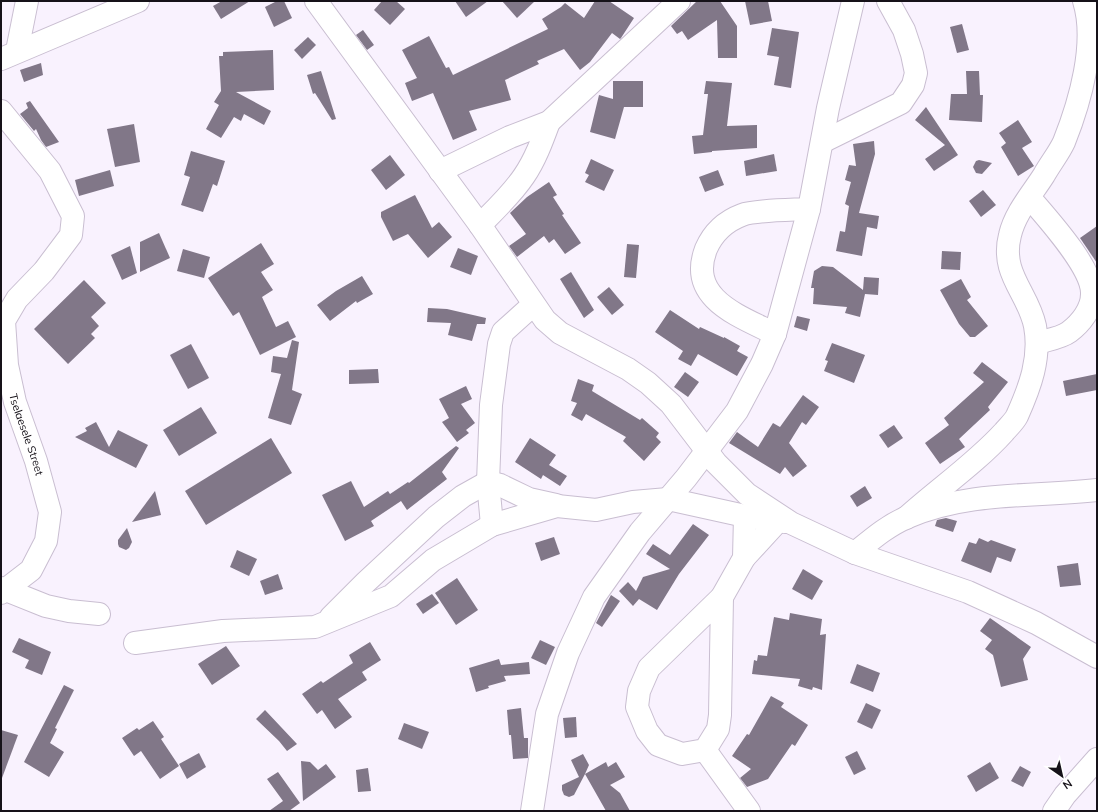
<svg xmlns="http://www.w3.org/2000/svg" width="1098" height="812" viewBox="0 0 1098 812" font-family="Mulish,sans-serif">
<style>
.building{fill:#817788}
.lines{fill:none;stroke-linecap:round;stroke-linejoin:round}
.minor-casing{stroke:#c9bed1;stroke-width:24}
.minor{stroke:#fff;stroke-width:22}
.labels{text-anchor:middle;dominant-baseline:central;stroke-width:3;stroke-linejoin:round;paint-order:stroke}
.street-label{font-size:11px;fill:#161219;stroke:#fff}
</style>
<rect width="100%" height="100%" fill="#f9f2fe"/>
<!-- building -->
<g class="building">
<polygon points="222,1 250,1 221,19 213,6"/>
<polygon points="277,1 284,1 292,18 274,27 265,7"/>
<polygon points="382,1 396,1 405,9 390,25 374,10"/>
<polygon points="455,1 488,1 466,17"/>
<polygon points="502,1 535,1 517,18"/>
<polygon points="595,1 609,1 634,18 621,38 620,39 612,33 590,62 580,70 564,49 537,61 539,64 505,80 511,100 469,111 477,130 453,140 433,93 412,101 405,83 417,78 402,50 429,36 446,68 449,67 453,75 548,29 542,19 561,7 565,3 584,18"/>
<polygon points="697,1 720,1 737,26 737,58 718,58 717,20 688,40 682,31 677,34 671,26"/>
<polygon points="745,1 768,1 772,21 750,25"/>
<polygon points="962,24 969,50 957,53 950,27"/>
<polygon points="772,28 799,32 791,88 774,85 779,57 767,55"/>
<polygon points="363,30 374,45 367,50 356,35"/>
<polygon points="308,37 316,45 302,59 294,50"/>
<polygon points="273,50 274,90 236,92 271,111 264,125 244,114 241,121 234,117 221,138 206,129 219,105 214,102 221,91 219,56 223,56 223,52"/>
<polygon points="41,63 43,75 24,82 20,70"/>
<polygon points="321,71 336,119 332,120 315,93 313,94 307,75"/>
<polygon points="966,71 979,71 980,95 983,95 982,122 949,120 951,94 967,94"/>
<polygon points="613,81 643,81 643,107 624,107 615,139 590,132 599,95 613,99"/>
<polygon points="706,81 732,83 727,126 757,125 757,148 712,151 712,152 694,154 692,136 703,135 708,94 704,94"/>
<polygon points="30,101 42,118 59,142 46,147 41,140 36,129 34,131 20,114 28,108 26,103"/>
<polygon points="926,107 958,155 934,171 925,159 945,145 915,120"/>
<polygon points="1018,120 1032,142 1022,148 1034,166 1018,176 1001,147 1006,143 999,133"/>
<polygon points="134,124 140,162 115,167 107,129"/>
<polygon points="874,141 875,154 859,213 879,216 877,229 867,227 862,256 836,251 840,231 845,232 849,206 845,204 851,182 845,180 849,165 856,166 853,144"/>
<polygon points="191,151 225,161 217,186 213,184 203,212 181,205 190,177 184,175"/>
<polygon points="774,154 777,171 746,176 744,161"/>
<polygon points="390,155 405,175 386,190 371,170"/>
<polygon points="591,159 614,170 604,191 585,182 589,175 585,173"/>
<polygon points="979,160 992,163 982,174 976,173 973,167 976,161"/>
<polygon points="110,170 114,186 79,196 75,180"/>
<polygon points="718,170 724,185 705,192 699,177"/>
<polygon points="549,182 557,195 553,197 564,214 562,215 581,243 565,254 554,239 549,243 544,236 517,257 509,246 526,234 510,213 527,197"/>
<polygon points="983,190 996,205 981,217 969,201"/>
<polygon points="415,195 432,228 439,222 452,237 428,258 408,234 393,241 381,217 381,212"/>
<polygon points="1097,226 1097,263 1080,238"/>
<polygon points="159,233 170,258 140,272 140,242"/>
<polygon points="261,243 274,264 261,272 273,290 262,297 276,327 288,321 296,337 260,355 239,312 233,316 208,278"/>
<polygon points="627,244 639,245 636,278 624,277"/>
<polygon points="130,246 137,273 122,280 111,255"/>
<polygon points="458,248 478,256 471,275 450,267"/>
<polygon points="183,249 210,257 204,278 177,271"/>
<polygon points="942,251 961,252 960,270 941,269"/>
<polygon points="822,266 833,267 863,290 864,277 879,278 878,295 865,294 860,317 845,313 847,307 813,304 814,288 811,288 814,271"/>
<polygon points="571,272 594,310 584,318 560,279"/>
<polygon points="362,276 373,294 357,303 356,301 330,321 317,305 336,291"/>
<polygon points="961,279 971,297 967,300 988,326 975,337 970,337 959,324 940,290"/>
<polygon points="84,280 106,303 91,317 99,326 91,334 95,338 68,364 34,329"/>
<polygon points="609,287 624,305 612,315 597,297"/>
<polygon points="428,308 447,309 486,318 485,324 477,324 472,341 448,335 451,323 427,322"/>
<polygon points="670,310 699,329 700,327 724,338 724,337 740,346 737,351 748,357 737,376 698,354 691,366 678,359 683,351 655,332"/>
<polygon points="797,316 810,319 807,331 794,327"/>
<polygon points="292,340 299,342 292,390 302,394 291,425 268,418 281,374 271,372 273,356 287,358"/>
<polygon points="832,343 865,355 854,383 824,371 828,361 825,360"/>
<polygon points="191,344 209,378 188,389 170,355"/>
<polygon points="982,362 1008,382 988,407 990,410 959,439 965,447 940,464 925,443 949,425 944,418 984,382 973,373"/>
<polygon points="378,369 379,383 349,384 349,370"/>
<polygon points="685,372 699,382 688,397 674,387"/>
<polygon points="1097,374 1097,390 1066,396 1063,381"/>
<polygon points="578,379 594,385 592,391 640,420 642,418 659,433 656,437 661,442 644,461 623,441 626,437 586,414 582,421 571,415 577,403 571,401"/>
<polygon points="466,386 472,399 461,404 475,423 466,430 469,433 457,442 442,422 449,418 439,399"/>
<polygon points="803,395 819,407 806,425 802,422 789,443 807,466 793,477 785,467 780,474 729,443 737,432 758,447 773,423 780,427"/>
<polygon points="201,407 217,433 179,456 163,430"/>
<polygon points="96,422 109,447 118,430 148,445 136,468 75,437 87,431 85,428"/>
<polygon points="894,425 903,438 888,448 879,435"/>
<polygon points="271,438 292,473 206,525 185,491"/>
<polygon points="530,438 556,455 549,465 567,476 560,486 543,475 541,479 515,462"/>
<polygon points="456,446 459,448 442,472 447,479 407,510 401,501 371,521 374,526 345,541 322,495 351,481 364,507 388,491 390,494 408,482 409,483"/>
<polygon points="865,486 872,498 857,507 850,496"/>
<polygon points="155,491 161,515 132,522"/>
<polygon points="946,518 957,521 953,532 935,526 937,520"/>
<polygon points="693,524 709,535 679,574 657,610 639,599 633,606 619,591 628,582 636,591 643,577 670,569 646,554 653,544 670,555"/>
<polygon points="127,528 132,542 129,548 126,550 119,547 118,544 118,540"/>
<polygon points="554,537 560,554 541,561 535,543"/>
<polygon points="979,538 988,542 991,540 1016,549 1011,562 997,557 991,573 961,561 969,542 976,544"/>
<polygon points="237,550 257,559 249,576 230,567"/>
<polygon points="1078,563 1081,585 1060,587 1057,566"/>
<polygon points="803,569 823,581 812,600 792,589"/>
<polygon points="278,574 283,589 265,595 260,581"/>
<polygon points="457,578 478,610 456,625 435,593"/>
<polygon points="432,594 439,603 423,614 416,604"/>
<polygon points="611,595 620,601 602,627 596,623"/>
<polygon points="790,613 822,619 820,635 826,634 822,690 813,687 812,690 798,686 800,679 752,674 754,660 757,661 758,655 767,656 774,617 789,620"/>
<polygon points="990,618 1031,647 1023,659 1028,680 1001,687 993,655 985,649 992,640 980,631"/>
<polygon points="19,638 51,652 42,675 25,668 29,660 12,652"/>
<polygon points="540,640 555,647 546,665 531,658"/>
<polygon points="370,642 381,660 362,672 367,680 338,699 352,717 335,729 322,710 317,714 302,694 321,681 323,683 353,663 349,655"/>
<polygon points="226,646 240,666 212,685 198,664"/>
<polygon points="499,659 501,665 529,662 530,674 504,676 506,681 488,686 489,688 476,692 469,668"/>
<polygon points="857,664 880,673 873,692 850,683"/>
<polygon points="64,685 74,690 55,728 57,729 50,743 64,752 49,777 24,762"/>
<polygon points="771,696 784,703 781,707 808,725 795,746 792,744 768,779 747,787 740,778 751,769 732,756 747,734 749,735"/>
<polygon points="866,703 881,710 872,729 857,722"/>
<polygon points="521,708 524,738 528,738 528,758 513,759 511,735 509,735 507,710"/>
<polygon points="265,710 297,744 287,751 279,741 256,719"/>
<polygon points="576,717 577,737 565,738 563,718"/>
<polygon points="153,721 164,737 161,739 179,766 160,779 141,751 134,756 122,738 137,728 139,730"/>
<polygon points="404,723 429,732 422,749 398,739"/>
<polygon points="1,730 18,735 2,778 1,777"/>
<polygon points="857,751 866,769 854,775 845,757"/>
<polygon points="199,753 206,767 187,779 179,764"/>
<polygon points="583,754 589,765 585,774 606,762 608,767 616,762 625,777 610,785 620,793 630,811 606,811 585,774 574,795 569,797 564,795 562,790 562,785 579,777 571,760"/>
<polygon points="301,761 310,762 318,770 326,764 336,777 303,801"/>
<polygon points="990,762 999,778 976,792 967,776"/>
<polygon points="1020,766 1031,772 1023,787 1011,781"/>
<polygon points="368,768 371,791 358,792 356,770"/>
<polygon points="278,772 300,803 289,811 269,811 283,801 267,779"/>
</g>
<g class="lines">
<!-- minor casing -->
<g class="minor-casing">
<g id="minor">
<polyline points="316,1 480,225 545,320 560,333 628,369 648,383 671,404 716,463 747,494 791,523 855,553 968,592 1036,623 1097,657"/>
<polyline points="17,51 27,1"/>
<polyline points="1,59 138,1"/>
<path id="s1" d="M1 111 50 171 73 216 71 235 44 271 17 299 4 321 7 365 15 402 36 461 50 512 46 541 31 570 1 593"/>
<polyline points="822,142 901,103 913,85 916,73 912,54 904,30 888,1"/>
<polyline points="440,171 510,137 549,122 679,1"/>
<path d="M1030 198C1047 218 1093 268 1092 294 1092 309 1081 323 1069 332 1061 338 1047 340 1037 343"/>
<path d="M480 225C495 210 512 194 524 176 535 160 542 141 549 122"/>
<path d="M775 334C740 316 687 299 706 249 713 233 726 221 742 215 755 210 793 210 809 209"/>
<path d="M906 518C938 489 975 464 1004 432 1008 427 1014 422 1017 416 1030 387 1041 358 1035 326 1028 292 1000 274 1010 235 1015 213 1032 194 1044 175 1050 164 1059 153 1064 142 1080 102 1097 43 1084 1"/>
<polyline points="492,525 488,482 491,405 499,344 503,332 533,305"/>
<path d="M855 553C871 540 888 525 908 517 968 491 1034 497 1097 490"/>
<polyline points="744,558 778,521"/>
<polyline points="1,588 46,606 69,611 99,614"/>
<polygon points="722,597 720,715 718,729 705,750 682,754 658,745 647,731 637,707 639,691 649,668"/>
<polyline points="722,597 744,558 745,516"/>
<polyline points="331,617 366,582 436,517 463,496 488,482 500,485 529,499 556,505"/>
<polyline points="135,643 223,631 315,627 391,596 433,560 492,525 557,506 596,510 633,502 668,499 745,516 785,522"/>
<polyline points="705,750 749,811"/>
<polyline points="532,811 547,714 568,653 594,597 640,532 686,478 737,411 762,364 775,334 809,209 828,108 853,1"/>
<polyline points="1054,811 1065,795 1097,759"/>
</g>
</g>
<!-- minor -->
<use href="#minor" class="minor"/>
</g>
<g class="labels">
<!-- street labels -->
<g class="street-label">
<text stroke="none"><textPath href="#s1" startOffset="373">Tselaesele Street</textPath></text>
</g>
</g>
<!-- border -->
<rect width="1098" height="812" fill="none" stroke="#161219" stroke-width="4"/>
<!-- north arrow -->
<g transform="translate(1062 776) rotate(146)" stroke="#ffffff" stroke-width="3" paint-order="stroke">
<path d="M0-3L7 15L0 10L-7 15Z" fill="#161219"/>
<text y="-6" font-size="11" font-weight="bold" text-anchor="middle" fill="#161219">N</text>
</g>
</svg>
